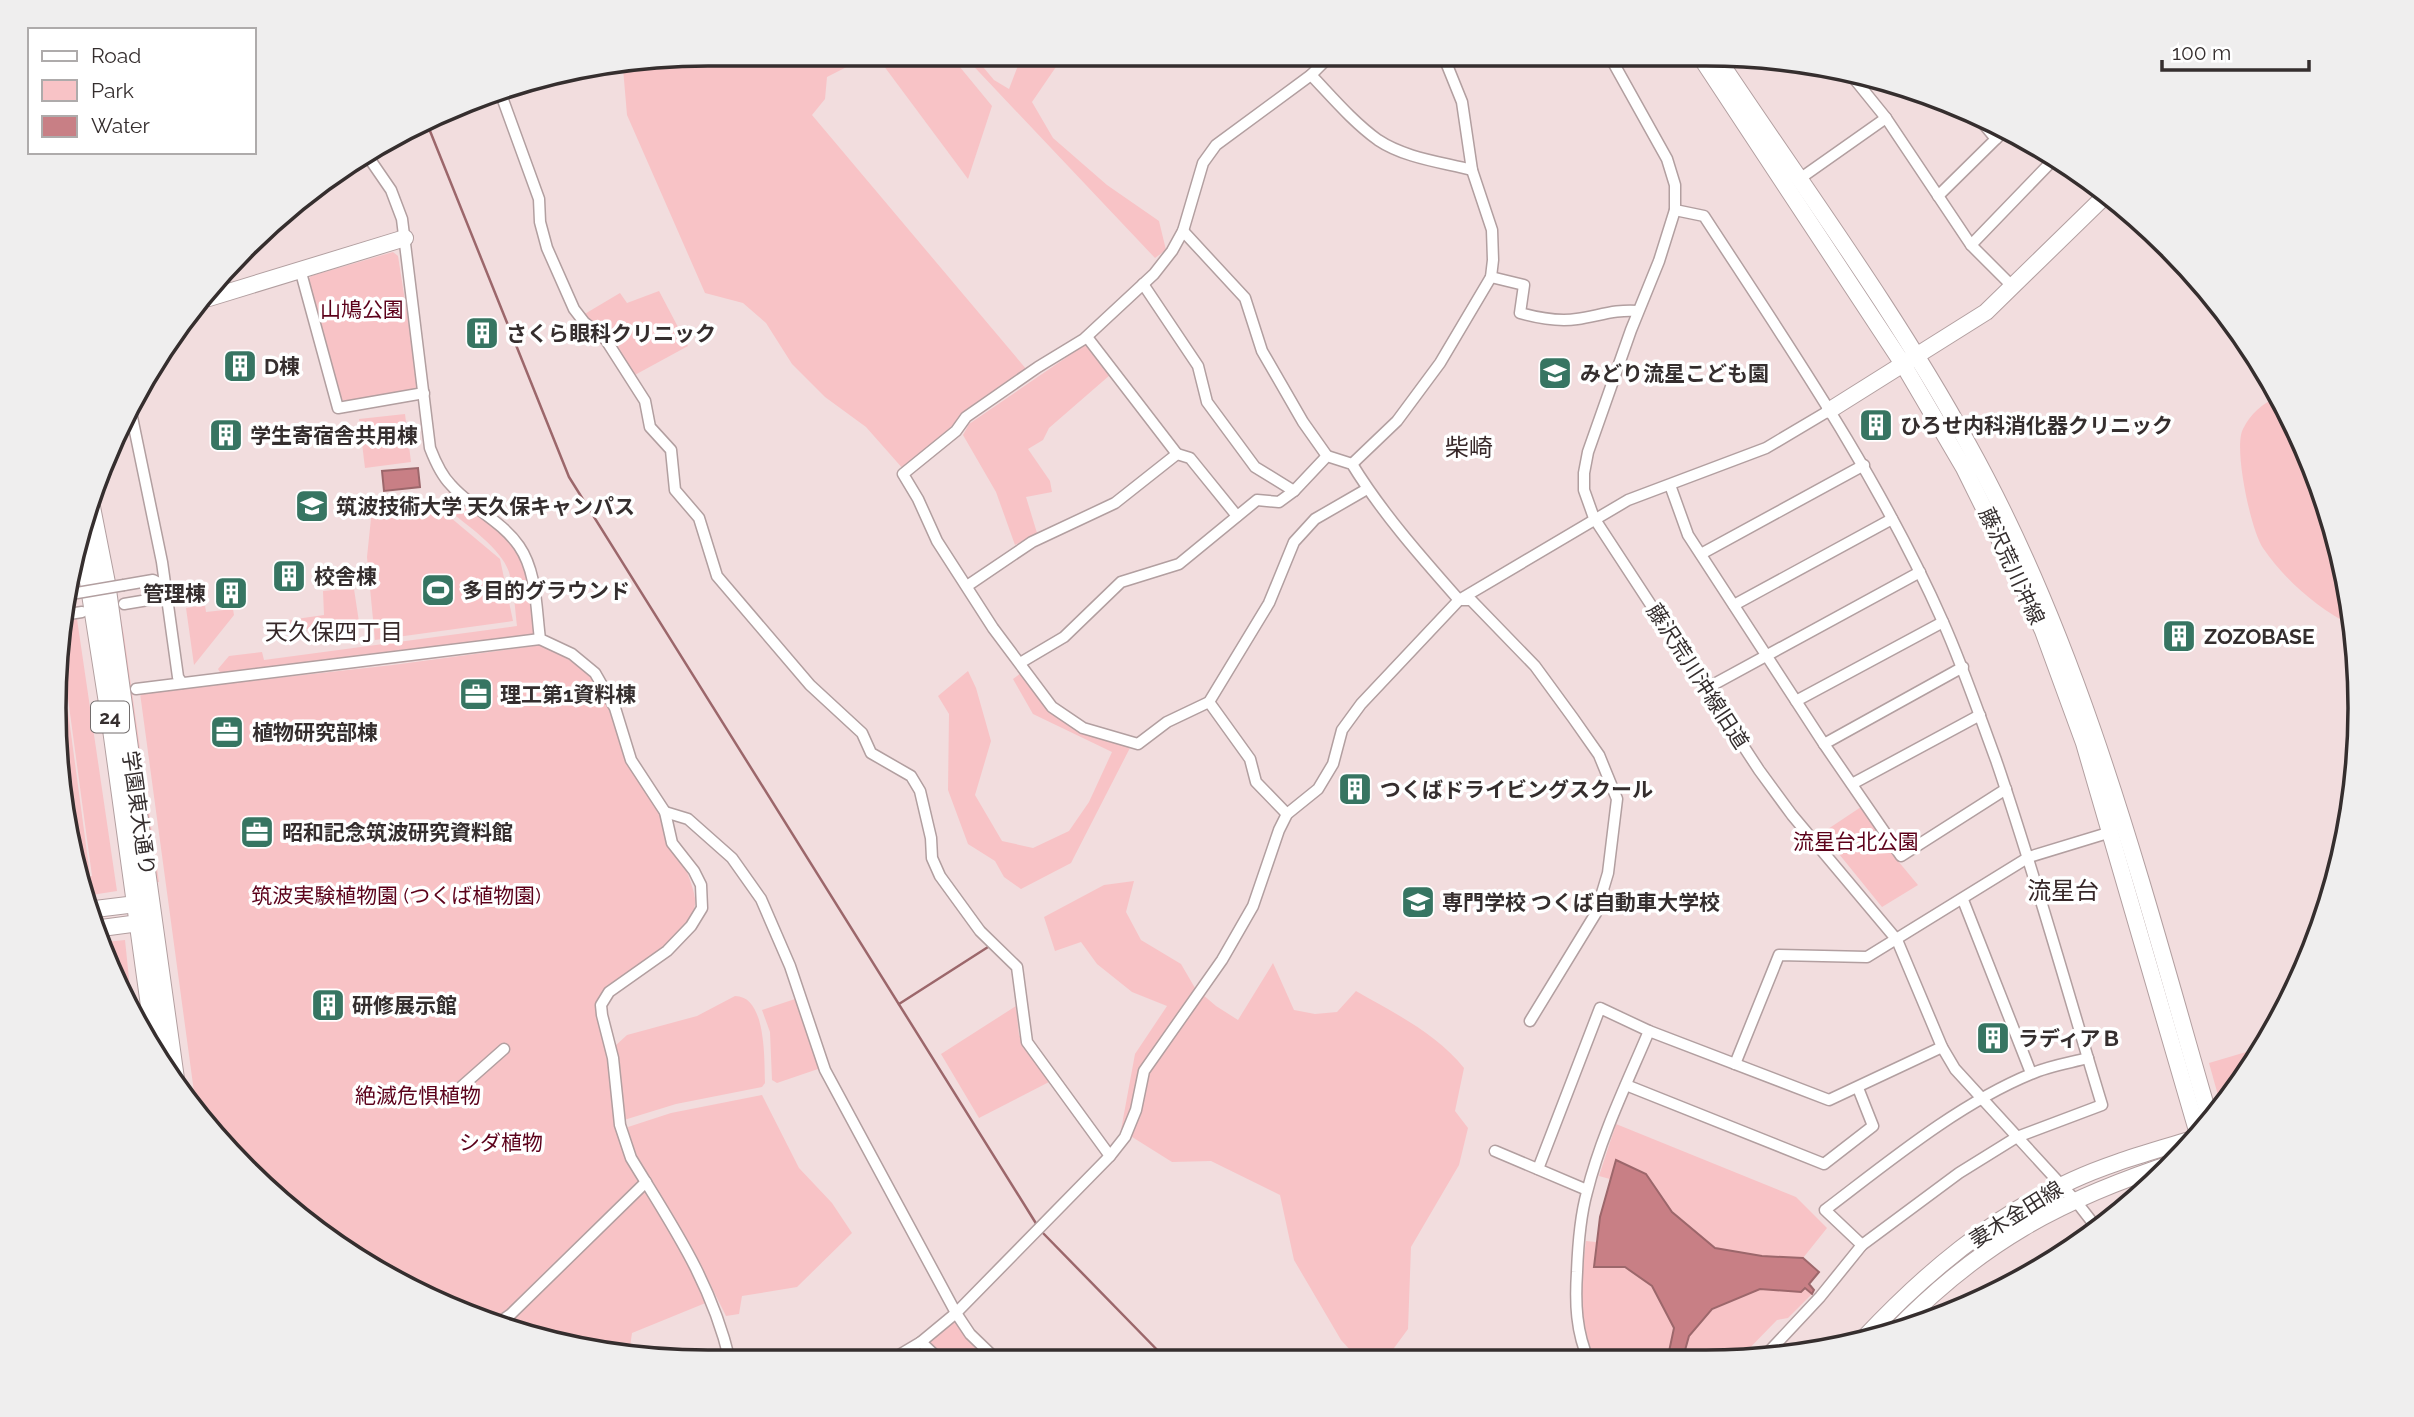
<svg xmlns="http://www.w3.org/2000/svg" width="2414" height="1417" viewBox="0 0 2414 1417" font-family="Raleway,'Noto Sans JP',sans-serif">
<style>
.green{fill:#f8c3c6}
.water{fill:#c87f85;stroke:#9c676b;stroke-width:2}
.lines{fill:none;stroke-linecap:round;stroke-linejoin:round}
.stream{stroke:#9c676b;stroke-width:2.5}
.street-casing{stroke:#b29fa0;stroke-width:13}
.secondary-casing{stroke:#b29fa0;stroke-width:18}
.primary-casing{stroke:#b29fa0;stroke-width:20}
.street{stroke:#fff;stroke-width:10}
.secondary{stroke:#fff;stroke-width:16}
.primary{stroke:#fff;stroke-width:18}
.street-bridge-casing{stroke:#b29fa0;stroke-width:13;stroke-linecap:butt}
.street-bridge{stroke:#fff;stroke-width:10}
.labels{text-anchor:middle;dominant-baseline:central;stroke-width:7;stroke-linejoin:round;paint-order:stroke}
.shield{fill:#fff;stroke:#726d6d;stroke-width:2}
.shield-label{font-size:19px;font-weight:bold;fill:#352e2e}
.park-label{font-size:21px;fill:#5c011a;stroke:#fff}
.poi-label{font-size:21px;font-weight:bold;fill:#352e2e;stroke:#fff;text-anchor:start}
.street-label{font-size:21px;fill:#352e2e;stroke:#fff}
.neighbourhood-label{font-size:23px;fill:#372829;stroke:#fff}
.quarter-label{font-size:24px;fill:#372829;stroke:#fff}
.rim{fill:none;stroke:#352e2e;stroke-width:3.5}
</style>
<rect width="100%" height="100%" fill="#f2ddde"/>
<!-- green -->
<g class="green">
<polygon points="709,54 872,54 827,77 825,99 812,115 1027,370 904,470 866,427 825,397 792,364 766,323 743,303 705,293 627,115 623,68"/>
<polygon points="875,54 950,55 992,106 968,179"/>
<polygon points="963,55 973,55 994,80 1009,89 1022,55 1060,61 1032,102 1053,138 1107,185 1159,221 1166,250 1155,258"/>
<polygon points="393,252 398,256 418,384 415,389 346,402 340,399 308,280 311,276"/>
<polygon points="659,291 688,346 633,376 583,315 620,293 627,303"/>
<polygon points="1086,344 1110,375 1049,428 1043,440 1028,449 1050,481 1052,492 1026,497 1037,533 1015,545 996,492 963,435 969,424"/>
<path d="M2277 397 2310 458 2347 580 2351 625C2318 609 2284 579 2263 548 2251 531 2233 447 2243 429 2251 413 2262 404 2277 397Z"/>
<polygon points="405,414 411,462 365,468 359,419"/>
<path d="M450 491C477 514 517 537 526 573 531 592 531 613 534 633L531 636 221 674 218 669 229 656 262 652 264 660 517 626C515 609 514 589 509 572 501 547 461 521 441 504Z"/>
<polygon points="98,492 124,636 159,882 154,882 109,568 95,499"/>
<polygon points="432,502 500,559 513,621 375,640 367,557 372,509"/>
<polygon points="352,588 354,589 359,622 269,634 268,623 324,615 323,591"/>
<polygon points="205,605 206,612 233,609 234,615 194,665 186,608"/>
<polygon points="77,619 117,891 85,896 81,878 92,876 64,669 69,620"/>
<path d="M542 645C556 653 576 661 588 673 608 694 693 871 695 898 696 902 695 905 694 909 683 943 633 970 605 991L616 1130 639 1185 508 1312 489 1324 345 1253 197 1114 140 693 393 665Z"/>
<polygon points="1025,670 1066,718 1133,742 1071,863 1021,889 1004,877 995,861 968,844 948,790 949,714 938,696 968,671 976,688 991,741 975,795 1002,841 1033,848 1069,831 1089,802 1112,752 1033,714 1013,679"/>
<polygon points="63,674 90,875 81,876 56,751"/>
<polygon points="1861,807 1898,861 1918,885 1882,907 1822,833"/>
<path d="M1134 881 1126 912 1141 940 1181 964 1195 988 1216 1006 1238 1020 1273 963 1294 1010 1315 1014 1337 1012 1356 991C1394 1013 1436 1033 1464 1068L1455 1111 1468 1128 1459 1165 1411 1247 1408 1329 1386 1359 1360 1361 1341 1340 1294 1260 1280 1195 1211 1161 1172 1162 1121 1130 1135 1054 1167 1006 1132 992 1097 964 1081 942 1055 951 1044 917 1104 885Z"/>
<polygon points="125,940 131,998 106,951 105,942"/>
<path d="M735 996C767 996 764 1061 765 1083L762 1087 676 1104 624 1120 615 1046 627 1035 697 1016Z"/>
<polygon points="798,998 820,1065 818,1069 777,1083 772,1080 770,1032 762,1010"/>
<polygon points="1016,1006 1019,1035 1049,1082 979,1118 941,1054"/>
<polygon points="2263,1047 2250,1072 2221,1106 2209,1063"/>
<polygon points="762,1095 799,1168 832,1203 852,1233 797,1287 742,1296 739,1314 726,1316 691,1246 630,1144 628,1127 671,1113"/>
<polygon points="1616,1124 1796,1197 1827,1228 1803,1258 1762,1256 1715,1248 1672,1212 1646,1174 1616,1160 1610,1179 1599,1176"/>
<polygon points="647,1191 681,1246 708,1302 632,1333 629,1354 613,1351 610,1345 598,1348 499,1328 643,1192"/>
<path d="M1586 1241 1596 1242 1594 1267H1625L1652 1286 1674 1328 1667 1361H1595C1575 1319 1580 1286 1586 1241Z"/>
<polygon points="1804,1288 1812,1294 1788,1318 1777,1320 1737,1361 1682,1361 1689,1336 1712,1310 1760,1289 1801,1292"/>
<path d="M953 1320H956L994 1361C970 1361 941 1367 929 1343Z"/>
</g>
<!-- water -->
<g class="water">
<polygon points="418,468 420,487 384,491 382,471"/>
<polygon points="1616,1160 1646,1174 1672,1212 1715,1248 1762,1256 1803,1258 1819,1272 1809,1284 1814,1290 1812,1294 1805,1288 1801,1292 1760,1289 1712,1309 1689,1336 1682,1361 1667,1361 1674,1328 1652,1286 1625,1267 1594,1267 1600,1217"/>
</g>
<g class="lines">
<!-- stream -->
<g class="stream">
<polyline points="428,126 569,477 1037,1225"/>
<polyline points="899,1004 988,947"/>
<polyline points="1041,1231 1168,1361"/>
</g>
<!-- street casing -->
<g class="street-casing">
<g id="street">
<polyline points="1331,55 1311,75 1216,145 1203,163 1183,231 1172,251 1154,274 1084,339 1038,367 966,417 956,431 903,474 918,499 937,541 993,628 1052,707 1083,728 1138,744 1167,722 1209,702 1269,603 1294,542 1315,519 1367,489"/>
<polyline points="1609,55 1667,159 1675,185 1675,210 1659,261 1631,330 1588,452 1584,473 1584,490 1594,518 1759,770 1792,815 1897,940 1942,1047 1955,1069 2075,1200 2096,1227"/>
<path d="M1311 75C1332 97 1353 122 1378 140 1405 158 1441 162 1472 170"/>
<polyline points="1852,76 1886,118 1971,245 2012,286"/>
<polyline points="499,89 539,199 540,222 547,248 574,309 584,322 606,340 645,401 650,427 671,450 675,490 699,518 717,576 810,685 862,733 871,753 911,776 920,791 931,838 932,858 940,876 980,931 1017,967 1027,1042 1110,1156"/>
<polyline points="1982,122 1996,139"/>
<path d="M369 158 391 190 402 219 430 448C435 461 441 475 451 485 471 508 501 520 519 546 537 572 536 609 540 639L572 654 595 673 615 708 631 760 665 812 672 843 694 871 701 885 702 908 691 926 667 951 609 992 601 1005 602 1015 613 1058 620 1125 631 1158C673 1227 711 1281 730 1361"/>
<polyline points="1798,180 1886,118"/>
<polyline points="1938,196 2003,132"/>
<path d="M1675 210 1704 216C1790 348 1879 477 1943 622 1963 667 1979 714 1996 760 2035 874 2067 990 2102 1105L2017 1137 1959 1173 1862 1245 1820 1297 1762 1359"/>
<polyline points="1183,231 1245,298 1262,351 1303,422 1327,456"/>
<polyline points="1971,245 2055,158"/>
<polyline points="300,269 338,408 424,393"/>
<path d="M1491 277 1524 285 1520 313C1538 318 1558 322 1577 319 1598 316 1616 309 1638 311"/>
<polyline points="1143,284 1198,366 1207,402 1255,467 1294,491"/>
<polyline points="1087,337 1177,454 1190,458 1237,516"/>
<polyline points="132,417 162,562 178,677 182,683"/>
<polyline points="1352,464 1397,421 1440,363 1491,277 1493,260 1492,230 1472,170 1462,102 1443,55"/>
<polyline points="1670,485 1688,535 1824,744 1901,856 2006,789"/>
<polyline points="1701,554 1864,465"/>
<polyline points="967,586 1032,542 1115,503 1177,454"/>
<polyline points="1462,600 1471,600 1535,666 1573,718 1599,755 1617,799 1608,873 1596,913 1530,1021"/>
<polyline points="124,604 154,599 159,595 157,582 153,580 124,585"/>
<polyline points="1734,605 1892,519"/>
<polyline points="69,614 82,612"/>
<path d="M1020 663 1064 637 1121 582 1179 564 1257 500 1279 502 1294 491 1327 456 1352 464C1382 513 1421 557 1459 600"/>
<polyline points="1707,688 1920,572"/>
<polyline points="136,689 540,639"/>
<polyline points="1796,701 1943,622"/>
<polyline points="1209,702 1250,759 1256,782 1287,814"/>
<polyline points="1824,744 1963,667"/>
<polyline points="1852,784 1980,715"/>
<polyline points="665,812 688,819 732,858 761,899 790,966 825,1070 956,1313 970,1334 998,1361"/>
<polyline points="1963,900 2031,1073"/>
<polyline points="1735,1064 1779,955 1867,957 2029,857 2111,832"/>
<polyline points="1626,1085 1824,1164 1873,1126 1858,1088"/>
<polyline points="461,1087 504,1049"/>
<polyline points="1495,1151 1587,1190"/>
<polyline points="1538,1169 1600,1008 1649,1031 1829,1100 1942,1047"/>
<path d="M1862 1245 1825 1210C1887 1163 1958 1104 2031 1074 2048 1066 2069 1063 2088 1058"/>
<polyline points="494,1326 511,1314 646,1182"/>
<polyline points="921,1342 941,1361"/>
<polyline points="889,1361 921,1342 956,1313 1110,1156 1125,1137 1136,1110 1144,1071 1222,960 1253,906 1279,830 1287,814 1318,789 1333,764 1342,730 1361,704 1459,600 1628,500 1766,448 1830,410"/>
<path d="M1589 1361C1576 1332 1575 1303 1577 1272 1578 1245 1580 1217 1587 1192 1601 1136 1627 1083 1649 1031"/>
</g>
</g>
<!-- secondary casing -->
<g class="secondary-casing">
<g id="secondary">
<polyline points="1700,56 1903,364 1964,468 2022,585 2043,631 2084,743 2198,1134"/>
<path d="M1716 56C1801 184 1894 309 1968 444 2084 652 2144 893 2210 1120"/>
<polyline points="209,298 405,238"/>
<polyline points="1830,410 1986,312 2106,195"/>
<polyline points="87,910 136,904 152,913 139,923 94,929"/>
<path d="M1894 1332C1980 1243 2059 1200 2176 1162"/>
<path d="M1864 1338C1924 1274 1992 1216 2073 1180 2112 1162 2155 1151 2195 1138"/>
</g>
</g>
<!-- primary casing -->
<g class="primary-casing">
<g id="primary">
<polyline points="91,507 106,583 175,1079"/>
<polyline points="81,530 111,722 155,1042"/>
</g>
</g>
<!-- street -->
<use href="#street" class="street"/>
<!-- secondary -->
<use href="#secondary" class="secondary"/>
<!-- primary -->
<use href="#primary" class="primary"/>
<!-- street-bridge casing -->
<g class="street-bridge-casing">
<polyline id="street-bridge" points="71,594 124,585"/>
</g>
<!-- street-bridge -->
<use href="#street-bridge" class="street-bridge"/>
</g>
<!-- icons -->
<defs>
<g id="building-square" transform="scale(1.75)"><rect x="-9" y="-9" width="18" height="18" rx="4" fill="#377562" stroke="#fff"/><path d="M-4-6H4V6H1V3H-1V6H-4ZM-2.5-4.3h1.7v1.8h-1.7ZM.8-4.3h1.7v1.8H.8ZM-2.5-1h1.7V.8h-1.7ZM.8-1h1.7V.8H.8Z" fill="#fff"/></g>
<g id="school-square" transform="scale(1.75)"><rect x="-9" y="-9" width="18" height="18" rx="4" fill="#377562" stroke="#fff"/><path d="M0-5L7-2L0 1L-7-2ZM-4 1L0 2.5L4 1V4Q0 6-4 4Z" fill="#fff"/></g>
<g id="university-square" transform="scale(1.75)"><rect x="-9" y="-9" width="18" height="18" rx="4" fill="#377562" stroke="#fff"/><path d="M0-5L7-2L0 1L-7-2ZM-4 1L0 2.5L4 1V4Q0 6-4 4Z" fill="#fff"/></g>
<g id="stadium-square" transform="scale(1.75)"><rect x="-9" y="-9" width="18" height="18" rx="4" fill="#377562" stroke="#fff"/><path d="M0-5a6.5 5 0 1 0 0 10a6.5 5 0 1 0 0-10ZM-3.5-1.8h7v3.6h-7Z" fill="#fff"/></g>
<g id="office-square" transform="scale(1.75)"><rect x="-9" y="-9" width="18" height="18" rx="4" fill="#377562" stroke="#fff"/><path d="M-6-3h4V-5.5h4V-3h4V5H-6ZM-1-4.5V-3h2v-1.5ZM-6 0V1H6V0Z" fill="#fff"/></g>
</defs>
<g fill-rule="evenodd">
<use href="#building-square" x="482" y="333"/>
<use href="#building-square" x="240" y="366"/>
<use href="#school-square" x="1555" y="373"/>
<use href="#building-square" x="1876" y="425"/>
<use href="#building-square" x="226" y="435"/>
<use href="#university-square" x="312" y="506"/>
<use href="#building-square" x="289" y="576"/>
<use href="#stadium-square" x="438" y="590"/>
<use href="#building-square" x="231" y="593"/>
<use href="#building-square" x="2179" y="636"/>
<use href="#office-square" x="476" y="694"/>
<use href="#office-square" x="227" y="732"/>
<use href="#building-square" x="1355" y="789"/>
<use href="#office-square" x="257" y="832"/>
<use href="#university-square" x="1418" y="902"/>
<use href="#building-square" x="328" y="1005"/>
<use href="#building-square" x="1993" y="1038"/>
</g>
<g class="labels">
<!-- shield labels -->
<rect class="shield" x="91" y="701.5" width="38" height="31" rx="5"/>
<g class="shield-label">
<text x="110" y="717">24</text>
</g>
<!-- park labels -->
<g class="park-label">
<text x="362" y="309">山鳩公園</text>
<text x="1856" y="841">流星台北公園</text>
<text x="396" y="895">筑波実験植物園 (つくば植物園)</text>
<text x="418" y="1095">絶滅危惧植物</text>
<text x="501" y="1142">シダ植物</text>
</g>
<!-- poi labels -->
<g class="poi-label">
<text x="506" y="333">さくら眼科クリニック</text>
<text x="264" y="366">D棟</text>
<text x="1580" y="373">みどり流星こども園</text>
<text x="1900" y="425">ひろせ内科消化器クリニック</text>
<text x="250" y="435">学生寄宿舎共用棟</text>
<text x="336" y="506">筑波技術大学 天久保キャンパス</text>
<text x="314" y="576">校舎棟</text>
<text x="462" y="590">多目的グラウンド</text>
<text x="206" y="593" text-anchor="end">管理棟</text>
<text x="2204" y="636">ZOZOBASE</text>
<text x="500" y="694">理工第1資料棟</text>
<text x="252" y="732">植物研究部棟</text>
<text x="1380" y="789">つくばドライビングスクール</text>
<text x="282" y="832">昭和記念筑波研究資料館</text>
<text x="1442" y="902">専門学校 つくば自動車大学校</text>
<text x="352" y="1005">研修展示館</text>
<text x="2018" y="1038">ラディアＢ</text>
</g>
<!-- street labels -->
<g class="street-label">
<text transform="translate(2012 566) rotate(65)">藤沢荒川沖線</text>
<text transform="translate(1698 676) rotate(57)">藤沢荒川沖線旧道</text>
<text transform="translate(139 813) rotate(82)">学園東大通り</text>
<text transform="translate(2016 1214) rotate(-32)">妻木金田線</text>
</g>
<!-- neighbourhood labels -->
<g class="neighbourhood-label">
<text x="334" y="631">天久保四丁目</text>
</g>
<!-- quarter labels -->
<g class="quarter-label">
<text x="1469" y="447">柴崎</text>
<text x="2063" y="890">流星台</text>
</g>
</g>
<!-- crop -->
<path d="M0 0H2414V1417H0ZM708 66H1706A642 642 0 0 1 2348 708V708A642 642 0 0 1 1706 1350H708A642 642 0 0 1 66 708V708A642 642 0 0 1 708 66Z" fill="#efeeee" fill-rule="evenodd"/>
<path class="rim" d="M708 66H1706A642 642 0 0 1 2348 708V708A642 642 0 0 1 1706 1350H708A642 642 0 0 1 66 708V708A642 642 0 0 1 708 66Z"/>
<!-- legend -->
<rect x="28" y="28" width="228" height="126" fill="#ffffff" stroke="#aeabab" stroke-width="2"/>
<rect x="42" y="51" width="35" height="10" fill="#ffffff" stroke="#aeabab" stroke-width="2"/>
<text x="91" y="63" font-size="21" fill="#352e2e">Road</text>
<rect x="42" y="80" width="35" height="21" fill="#f8c3c6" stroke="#aeabab" stroke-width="2"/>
<text x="91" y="98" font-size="21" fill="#352e2e">Park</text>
<rect x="42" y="116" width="35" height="21" fill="#c87f85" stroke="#aeabab" stroke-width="2"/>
<text x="91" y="133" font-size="21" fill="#352e2e">Water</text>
<!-- scale -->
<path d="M2162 60v10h147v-10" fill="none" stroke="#352e2e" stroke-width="3.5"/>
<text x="2172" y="60" font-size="21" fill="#352e2e" stroke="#ffffff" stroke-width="5" paint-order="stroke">100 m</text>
</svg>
